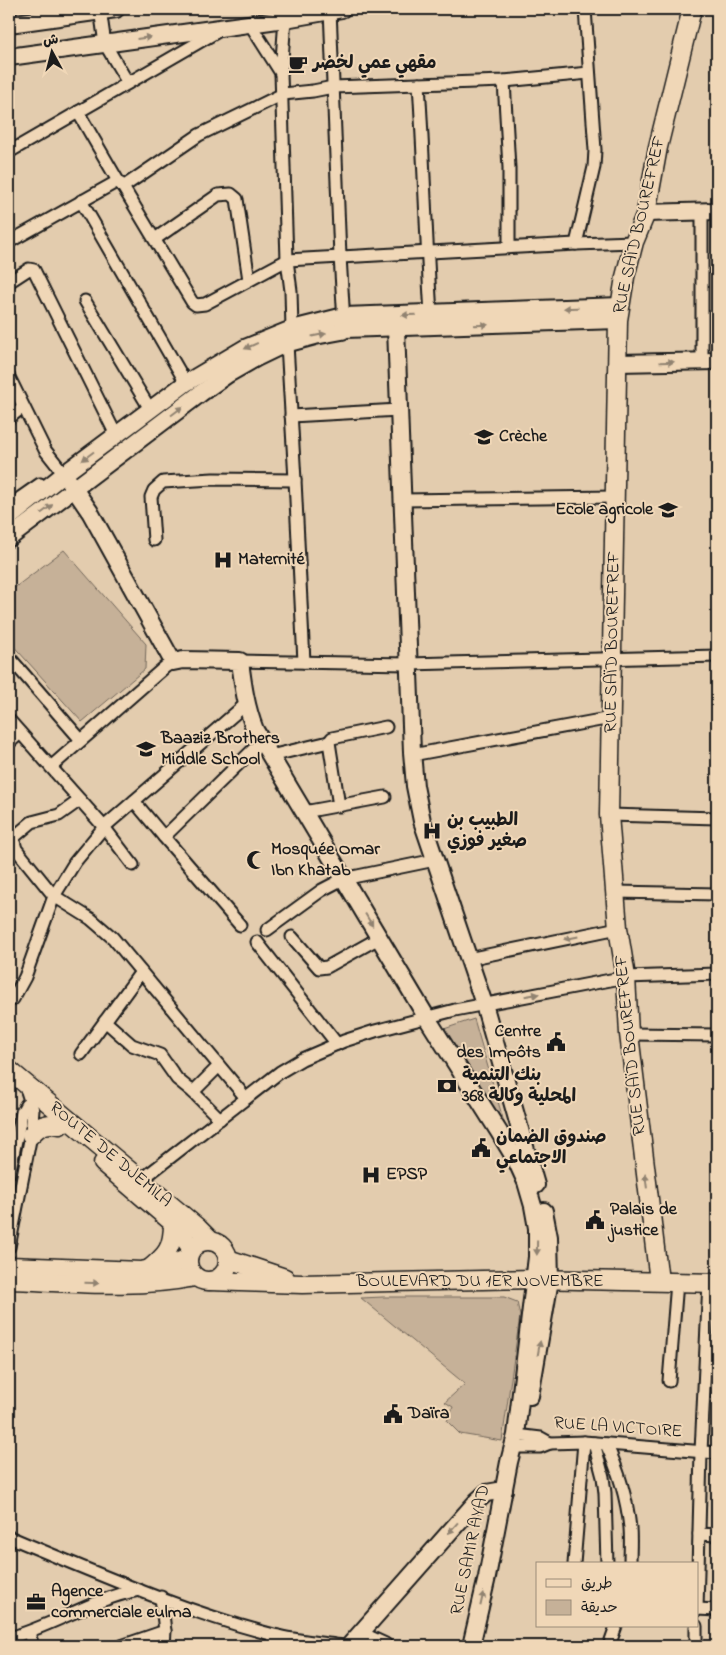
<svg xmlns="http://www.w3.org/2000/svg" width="726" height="1655" viewBox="0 0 726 1655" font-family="'Indie Flower','Playpen Sans Arabic',sans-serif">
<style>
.green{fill:#c6b198;stroke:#71665a}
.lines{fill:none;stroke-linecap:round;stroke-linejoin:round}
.street-casing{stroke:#1c1c1c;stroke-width:15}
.secondary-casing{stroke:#1c1c1c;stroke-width:20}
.primary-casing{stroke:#1c1c1c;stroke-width:21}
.street{stroke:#f0d7b7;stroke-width:11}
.secondary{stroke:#f0d7b7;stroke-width:16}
.primary{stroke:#f0d7b7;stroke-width:18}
.oneway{fill:#918371}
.labels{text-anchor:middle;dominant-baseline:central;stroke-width:4;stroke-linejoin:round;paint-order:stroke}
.poi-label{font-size:18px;font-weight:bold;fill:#1c1c1c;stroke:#f0d7b7;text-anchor:start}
.street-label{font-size:18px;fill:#1c1c1c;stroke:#f0d7b7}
</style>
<rect width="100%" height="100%" fill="#e3ccae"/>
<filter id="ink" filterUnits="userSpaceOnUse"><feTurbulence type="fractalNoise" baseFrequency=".02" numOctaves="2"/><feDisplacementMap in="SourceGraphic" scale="10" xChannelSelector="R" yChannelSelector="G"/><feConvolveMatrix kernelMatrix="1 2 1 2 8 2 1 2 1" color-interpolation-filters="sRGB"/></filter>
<g filter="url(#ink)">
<!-- green -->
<g class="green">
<polygon points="64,550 146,644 145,669 82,722 9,641 9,592"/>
<polygon points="474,1019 508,1136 441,1030"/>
<polygon points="383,1297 504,1297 517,1302 520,1316 502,1441 460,1434 447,1421 453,1407 445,1402 465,1384 361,1298"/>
</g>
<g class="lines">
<!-- street casing -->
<g class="street-casing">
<g id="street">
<polyline points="100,9 105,44 128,83"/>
<polyline points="330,9 340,256 344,322"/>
<polyline points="285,19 281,73 287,260 291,291 292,329"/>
<polyline points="250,24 281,73"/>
<polyline points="504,81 509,168 509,247"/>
<path d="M419 84C424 160 426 237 431 314"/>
<polyline points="78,112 118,181"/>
<polyline points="9,152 220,30"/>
<polyline points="123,187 192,302 196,305 205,304 287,260 576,244 634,242"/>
<polyline points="81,201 186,383"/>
<polyline points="702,212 702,361"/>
<polyline points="155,239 218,195 231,194 237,199 249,280"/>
<polyline points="9,242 118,181 123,187 199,135 283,94 313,91 333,87 504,81 589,73"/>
<polyline points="576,244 594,167 595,150 585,9"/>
<polyline points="9,282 29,269 34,270 116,435"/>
<polyline points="85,301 150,409"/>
<polyline points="287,344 295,480 304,662"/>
<polyline points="9,377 45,450 64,474"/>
<polyline points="291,416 399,410"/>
<polyline points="9,418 23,407"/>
<polyline points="402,500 615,497"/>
<polyline points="25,505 20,498 40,484"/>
<polyline points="154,540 151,497 154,490 163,482 213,479 295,480"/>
<polyline points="9,657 81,740"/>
<polyline points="240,661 408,664 717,656"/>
<polyline points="9,720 104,827 133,865"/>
<polyline points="9,743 20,733"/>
<polyline points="412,755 611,718"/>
<polyline points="270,756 329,742"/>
<polyline points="51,767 165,667 173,662"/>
<polyline points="80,800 59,815 32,822 13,838 16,849 54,896 91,919 113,938 246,1098"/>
<polyline points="134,801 164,837"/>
<polyline points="339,806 329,742 332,738 386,727"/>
<polyline points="304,812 385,797"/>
<polyline points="609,815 717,818"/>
<polyline points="615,892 717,894"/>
<polyline points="240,925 164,837 262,741"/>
<polyline points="267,930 322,890 343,879 435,860"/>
<polyline points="292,937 319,968 327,967 379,938"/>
<polyline points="257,942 337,1044"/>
<polyline points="468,959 618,928"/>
<polyline points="13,999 25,977 54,896 75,862 104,827 246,704"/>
<polyline points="105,1021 132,1045 160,1055 177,1079 193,1092 220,1119"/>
<polyline points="629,1034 717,1035"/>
<polyline points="81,1054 141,972"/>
<polyline points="193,1092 219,1066"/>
<polyline points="9,1173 22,1112 26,1105 36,1099"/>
<polyline points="136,1184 280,1072 302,1059 344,1041 375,1031 455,1010 626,977 717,974"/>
<polyline points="9,1247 31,1135 33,1110 25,1085"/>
<polyline points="669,1381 677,1282"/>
<polyline points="516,1435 541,1438 550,1443 584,1442 717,1453"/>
<polyline points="594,1443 603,1477 605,1493 607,1564"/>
<path d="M606 1444C618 1469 627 1500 630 1528 631 1540 630 1552 630 1564"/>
<polyline points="513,1447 540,1447 550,1443"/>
<polyline points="699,1534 717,1535"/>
<path d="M9 1537C97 1573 186 1613 278 1636 300 1641 321 1643 343 1646"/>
<polyline points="574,1564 584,1442"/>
<polyline points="161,1597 165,1631 164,1646"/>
<polyline points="697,1609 717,1610"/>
<polyline points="697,1610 701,1452 709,1282"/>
<polyline points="29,1633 33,1646"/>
<path d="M9 1638C53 1626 94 1598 139 1590"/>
<polyline points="121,1646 165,1631"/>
<polyline points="270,1646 278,1636"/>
<polyline points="609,1646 616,1626"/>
<polyline points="696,1646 696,1626"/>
</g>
</g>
<!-- secondary casing -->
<g class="secondary-casing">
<g id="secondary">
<polyline points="9,24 116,9"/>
<polyline points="9,57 285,19 342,9"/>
<polyline points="646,213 717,211"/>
<polyline points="396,328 412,752 415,786 422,821 484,1004 536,1185"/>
<polyline points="618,363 717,361"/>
<path d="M64 474 90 512 173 662 183 660 240 661C243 685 246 707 255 730L427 1018 499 1132 516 1160 526 1182 533 1206 537 1228V1257L516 1435 509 1462 487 1577 471 1646"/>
<polyline points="9,518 64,474 186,383 245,348 292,329 344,316 620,306"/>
<polyline points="9,538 201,393 228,374 256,358 285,344 315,336 342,331 345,329 618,320"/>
<polyline points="530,1396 550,1280 549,1237 544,1211"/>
<polyline points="360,1635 384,1646"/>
<polyline points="349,1646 477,1501 486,1493 504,1490"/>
</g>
</g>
<!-- primary casing -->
<g class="primary-casing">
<g id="primary">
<polyline points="9,1070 198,1228 211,1241"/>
<path d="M31 1135C39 1125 48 1122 60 1125"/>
<polyline points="103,1163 173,1223 192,1249"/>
<circle cx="208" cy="1261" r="20"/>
<polyline points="228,1259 285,1278"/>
<polyline points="9,1266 141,1271 167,1267 188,1258"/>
<path d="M148 1270C167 1255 173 1248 173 1223"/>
<path d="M9 1280C70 1282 135 1289 195 1277"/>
<polyline points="210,1281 302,1284 533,1279 717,1283"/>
<polyline points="659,1281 629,1034 626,977 618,928 609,815 618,320 625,277 634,242 646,213 658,147 692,9"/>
</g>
</g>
<!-- street -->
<use href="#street" class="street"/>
<!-- secondary -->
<use href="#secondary" class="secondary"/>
<!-- primary -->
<use href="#primary" class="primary"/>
</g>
<!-- one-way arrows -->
<defs><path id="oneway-solid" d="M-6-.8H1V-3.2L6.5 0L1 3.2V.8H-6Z" transform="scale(1.25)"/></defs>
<g class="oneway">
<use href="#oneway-solid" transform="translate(144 38) rotate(-8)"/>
<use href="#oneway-solid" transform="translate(571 308) rotate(178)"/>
<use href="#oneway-solid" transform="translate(409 315) rotate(178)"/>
<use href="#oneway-solid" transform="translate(481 325) rotate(-2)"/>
<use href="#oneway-solid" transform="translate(319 335) rotate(-11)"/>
<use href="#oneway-solid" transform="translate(251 346) rotate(156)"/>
<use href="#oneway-solid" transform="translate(667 362) rotate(-1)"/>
<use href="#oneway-solid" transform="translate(177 411) rotate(-37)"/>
<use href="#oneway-solid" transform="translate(88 456) rotate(143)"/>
<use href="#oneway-solid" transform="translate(47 509) rotate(-37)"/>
<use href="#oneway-solid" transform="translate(369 920) rotate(59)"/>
<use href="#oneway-solid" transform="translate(571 938) rotate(169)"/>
<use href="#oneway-solid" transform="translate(532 995) rotate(-10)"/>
<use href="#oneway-solid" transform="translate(646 1181) rotate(-97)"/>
<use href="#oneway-solid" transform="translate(537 1248) rotate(91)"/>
<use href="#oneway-solid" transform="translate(92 1283) rotate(1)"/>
<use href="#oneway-solid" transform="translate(539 1348) rotate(-80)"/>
<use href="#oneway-solid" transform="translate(453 1528) rotate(131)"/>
<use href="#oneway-solid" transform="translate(482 1599) rotate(-77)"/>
</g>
</g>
<!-- icons -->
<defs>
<g id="cafe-bare" transform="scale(1.5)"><path d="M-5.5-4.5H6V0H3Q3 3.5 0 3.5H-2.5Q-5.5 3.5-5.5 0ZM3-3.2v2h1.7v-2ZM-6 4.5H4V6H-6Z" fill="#1c1c1c" stroke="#f0d7b7" stroke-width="2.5" paint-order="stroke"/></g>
<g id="school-bare" transform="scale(1.5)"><path d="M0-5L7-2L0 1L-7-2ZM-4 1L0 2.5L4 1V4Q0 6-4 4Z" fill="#1c1c1c" stroke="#f0d7b7" stroke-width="2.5" paint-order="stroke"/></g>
<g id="university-bare" transform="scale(1.5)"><path d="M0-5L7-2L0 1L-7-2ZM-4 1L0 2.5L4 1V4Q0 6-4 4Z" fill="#1c1c1c" stroke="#f0d7b7" stroke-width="2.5" paint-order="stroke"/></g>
<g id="hospital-bare" transform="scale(1.5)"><path d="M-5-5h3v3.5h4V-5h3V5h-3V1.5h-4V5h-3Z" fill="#1c1c1c" stroke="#f0d7b7" stroke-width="2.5" paint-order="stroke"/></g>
<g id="mosque-bare" transform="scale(1.5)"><path d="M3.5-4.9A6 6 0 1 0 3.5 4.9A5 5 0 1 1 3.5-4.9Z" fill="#1c1c1c" stroke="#f0d7b7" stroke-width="2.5" paint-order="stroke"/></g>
<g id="civic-bare" transform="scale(1.5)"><path d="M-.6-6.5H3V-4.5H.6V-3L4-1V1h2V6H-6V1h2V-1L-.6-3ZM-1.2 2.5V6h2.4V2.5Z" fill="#1c1c1c" stroke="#f0d7b7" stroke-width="2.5" paint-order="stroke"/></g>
<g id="bank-bare" transform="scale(1.5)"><path d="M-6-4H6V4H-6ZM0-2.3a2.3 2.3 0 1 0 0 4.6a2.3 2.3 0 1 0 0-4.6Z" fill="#1c1c1c" stroke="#f0d7b7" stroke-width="2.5" paint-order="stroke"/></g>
<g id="office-bare" transform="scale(1.5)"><path d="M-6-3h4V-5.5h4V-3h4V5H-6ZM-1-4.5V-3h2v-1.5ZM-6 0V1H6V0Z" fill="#1c1c1c" stroke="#f0d7b7" stroke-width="2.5" paint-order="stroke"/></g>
</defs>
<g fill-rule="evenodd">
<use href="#cafe-bare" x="298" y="64"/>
<use href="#school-bare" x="484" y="437"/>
<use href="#university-bare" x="668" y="510"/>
<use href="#hospital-bare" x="223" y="560"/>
<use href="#school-bare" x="146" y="749"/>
<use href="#hospital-bare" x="432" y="831"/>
<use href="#mosque-bare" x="256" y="860"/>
<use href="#civic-bare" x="556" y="1042"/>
<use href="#bank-bare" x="447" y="1086"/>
<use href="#civic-bare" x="481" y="1148"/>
<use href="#hospital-bare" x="371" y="1175"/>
<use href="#civic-bare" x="595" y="1220"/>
<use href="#civic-bare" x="393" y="1414"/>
<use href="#office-bare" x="36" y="1602"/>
</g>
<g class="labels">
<!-- poi labels -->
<g class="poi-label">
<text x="313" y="64">مقهي عمي لخضر</text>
<text x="499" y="437">Crèche</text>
<text x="653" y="510" text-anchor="end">Ecole agricole</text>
<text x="238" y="560">Maternité</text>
<text x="161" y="739">Baaziz Brothers<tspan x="161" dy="21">Middle School</tspan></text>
<text x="447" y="821">الطبيب بن<tspan x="447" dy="21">صغير فوزي</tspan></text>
<text x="271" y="850">Mosquée Omar<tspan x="271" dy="21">Ibn Khatab</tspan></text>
<text x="541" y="1032" text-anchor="end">Centre<tspan x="541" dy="21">des Impôts</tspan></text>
<text x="462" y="1076">بنك التنمية<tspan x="462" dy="21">المحلية وكالة 368</tspan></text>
<text x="496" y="1138">صندوق الضمان<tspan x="496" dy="21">الاجتماعي</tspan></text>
<text x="386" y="1175">EPSP</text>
<text x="610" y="1210">Palais de<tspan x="610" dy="21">justice</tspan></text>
<text x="408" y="1414">Daïra</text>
<text x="51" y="1592">Agence<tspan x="51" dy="21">commerciale eulma</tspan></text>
</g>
<!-- street labels -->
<g class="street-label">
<text transform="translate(640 225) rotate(-77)">RUE SAÏD BOUREFREF</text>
<text transform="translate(613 642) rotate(-89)">RUE SAÏD BOUREFREF</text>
<text transform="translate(631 1045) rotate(-96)">RUE SAÏD BOUREFREF</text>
<text transform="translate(110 1155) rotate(40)">ROUTE DE DJEMILA</text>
<text x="480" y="1282">BOULEVARD DU 1ER NOVEMBRE</text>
<text transform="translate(618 1428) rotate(4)">RUE LA VICTOIRE</text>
<text transform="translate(471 1550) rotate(-78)">RUE SAMIR AYAD</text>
</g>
</g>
<!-- margin -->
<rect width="726" height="1655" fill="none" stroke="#f0d7b7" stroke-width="30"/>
<rect x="15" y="15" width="696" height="1625" fill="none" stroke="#1c1c1c" stroke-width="2" filter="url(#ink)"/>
<!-- legend -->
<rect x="536" y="1562" width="162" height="65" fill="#f0d7b7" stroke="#9b8c79"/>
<rect x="546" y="1579" width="25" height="8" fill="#f0d7b7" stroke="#9b8c79"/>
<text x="581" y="1588" font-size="15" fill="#1c1c1c">طريق</text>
<rect x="546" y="1600" width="25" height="15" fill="#c6b198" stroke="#9b8c79"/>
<text x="581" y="1612" font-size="15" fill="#1c1c1c">حديقة</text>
<!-- north arrow -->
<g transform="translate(52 52) rotate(353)" stroke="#f0d7b7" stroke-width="4" paint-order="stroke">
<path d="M0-4L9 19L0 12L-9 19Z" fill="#1c1c1c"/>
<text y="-8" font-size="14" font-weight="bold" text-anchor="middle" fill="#1c1c1c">ش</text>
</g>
</svg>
